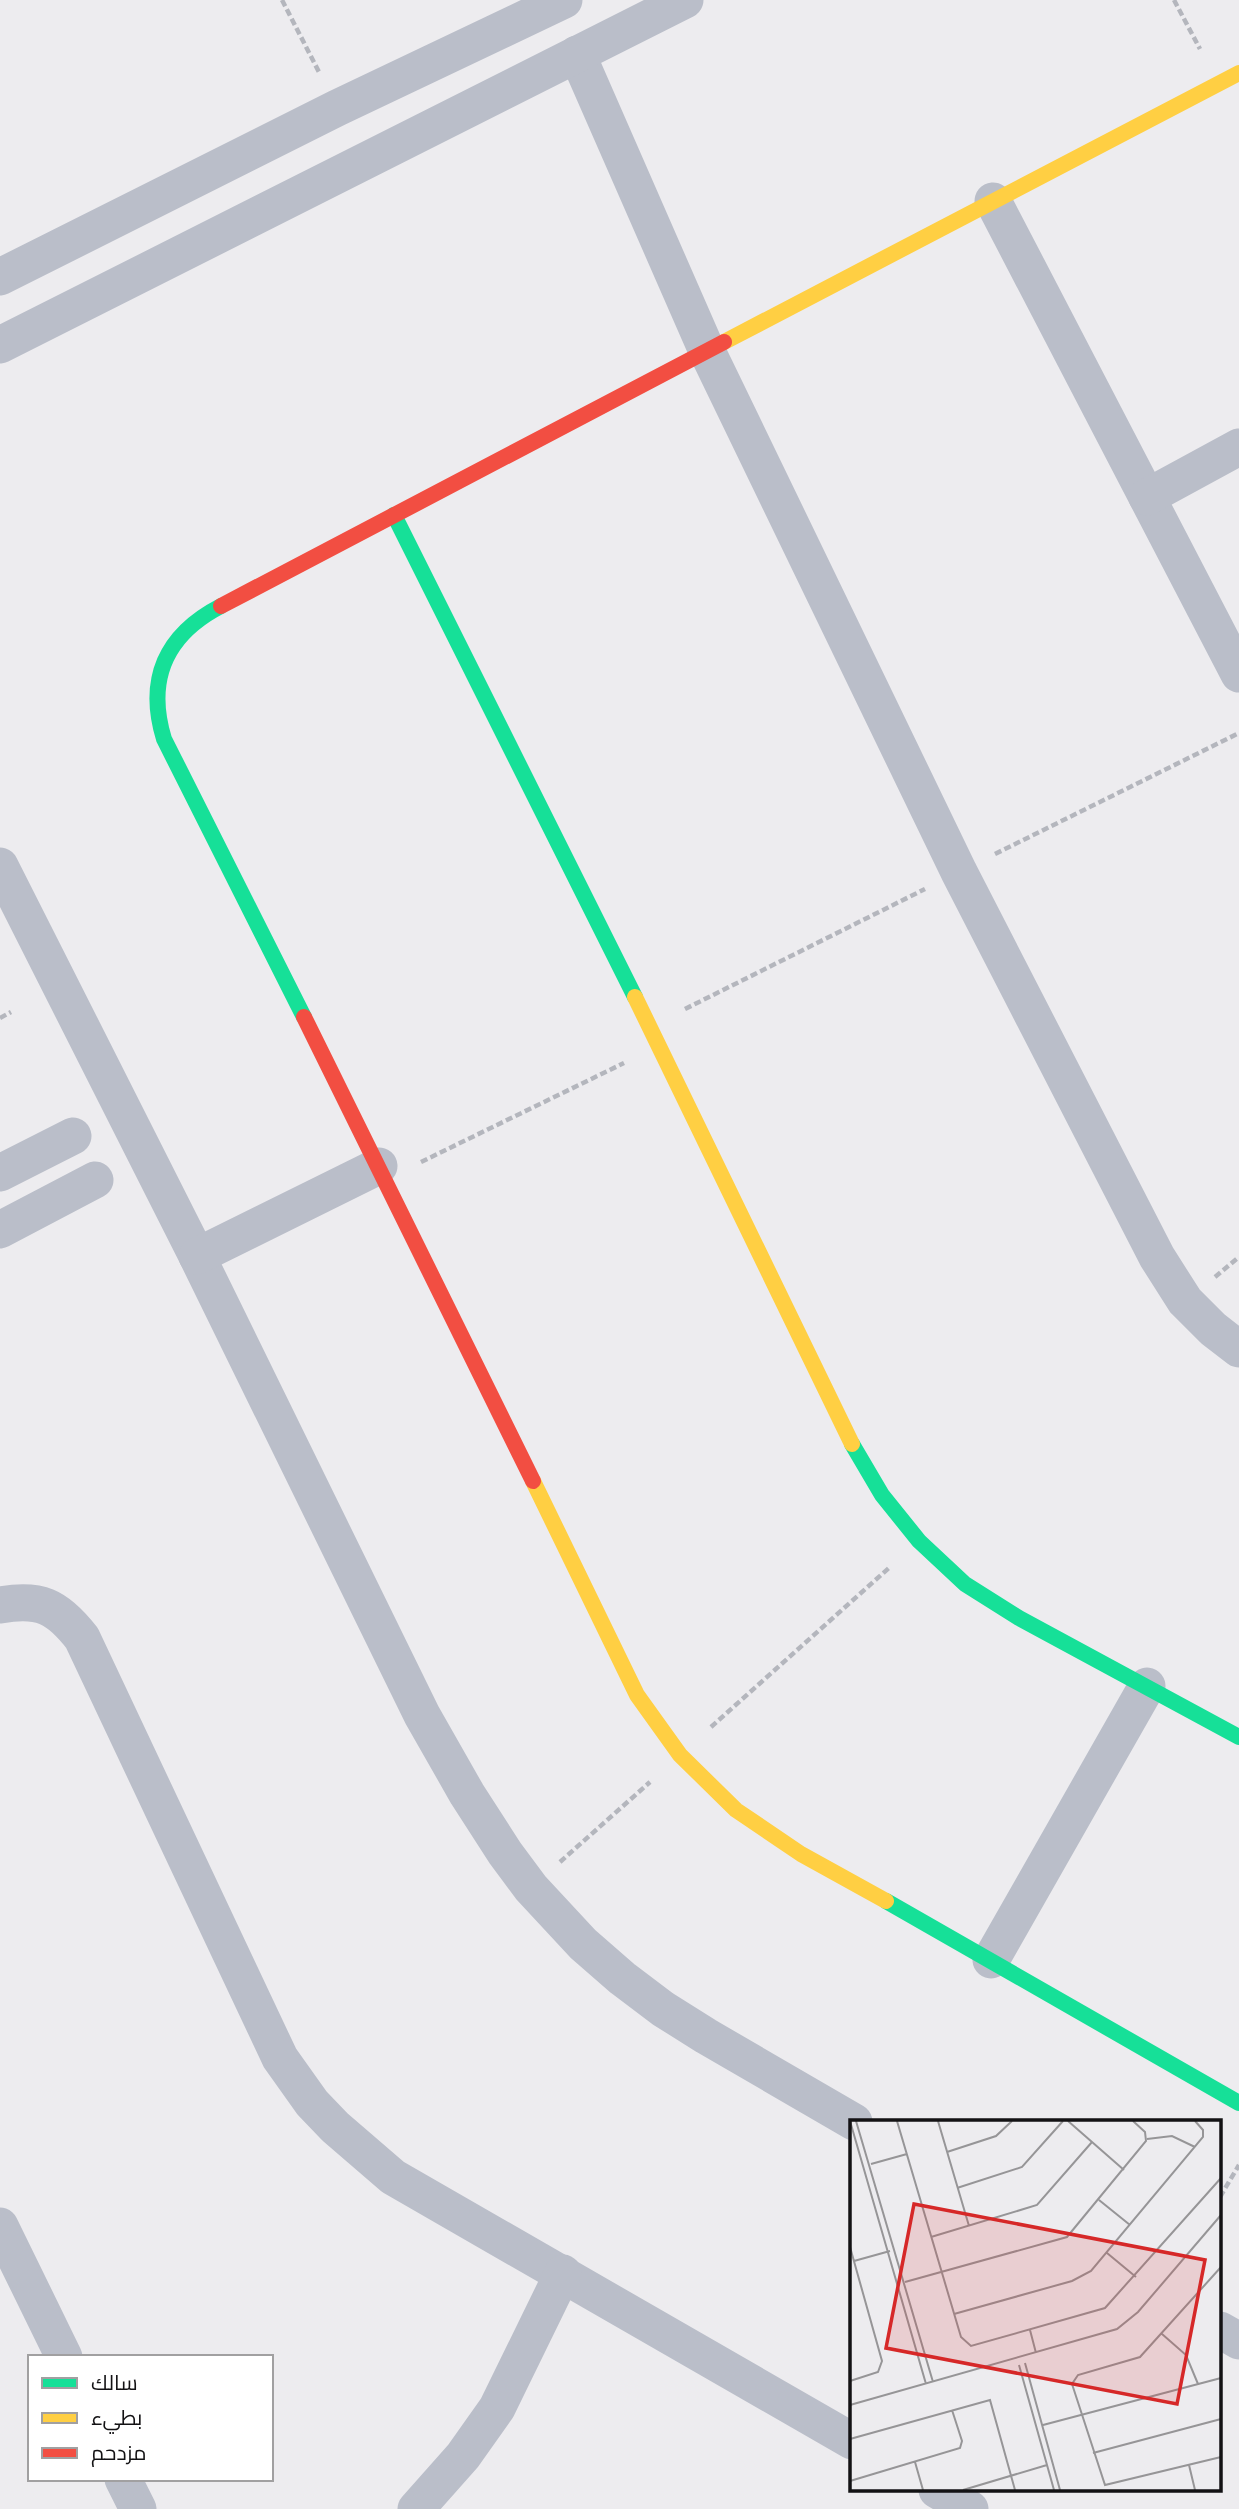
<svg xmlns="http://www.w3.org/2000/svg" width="1239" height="2509" viewBox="0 0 1239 2509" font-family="Inter,Cairo,sans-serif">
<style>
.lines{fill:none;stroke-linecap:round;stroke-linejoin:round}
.path{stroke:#b4b6bd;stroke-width:4.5;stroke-dasharray:7 3.5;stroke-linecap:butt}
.street{stroke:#babec9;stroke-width:37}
.fast{stroke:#16e098;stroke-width:16}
.slow{stroke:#ffcf43;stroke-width:16}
.jam{stroke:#f24e42;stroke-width:16}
.inset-road{fill:none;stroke:#969597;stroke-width:2}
.view{fill:#d62828;fill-opacity:0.15;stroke:#d62828;stroke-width:3.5}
.inset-edge{fill:none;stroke:#131214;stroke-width:3.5}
</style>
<rect width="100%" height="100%" fill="#edecef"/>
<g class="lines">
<!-- path -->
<g class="path">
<polyline points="282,0 320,74"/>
<polyline points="1174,0 1200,49"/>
<polyline points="995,854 1239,733"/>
<polyline points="685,1009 925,889"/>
<polyline points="0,1018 11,1012"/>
<polyline points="421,1162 624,1063"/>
<polyline points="1215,1277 1239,1257"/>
<polyline points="711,1727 890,1567"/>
<polyline points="560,1862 650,1782"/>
<polyline points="1220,2197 1239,2165"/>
</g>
<!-- street -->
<g class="street">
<polyline points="577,54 707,351 959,872 1157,1257 1185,1301 1213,1329 1239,1349"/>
<polyline points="993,201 1239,674"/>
<polyline points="0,277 337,108 564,0"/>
<polyline points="0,345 685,0"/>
<polyline points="1147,497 1239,447"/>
<polyline points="0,866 197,1256 422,1715 467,1794 505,1853 531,1888 583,1944 622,1978 663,2009 706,2036 854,2122"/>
<polyline points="0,1173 73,1136"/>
<polyline points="0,1230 95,1180"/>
<polyline points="197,1256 379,1166"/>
<path d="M0 1605C40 1598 57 1606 82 1638L280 2058 312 2103 335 2127 393 2177 852 2441"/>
<polyline points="991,1960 1147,1686"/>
<polyline points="0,2226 64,2357"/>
<polyline points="1220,2330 1239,2341"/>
<polyline points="123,2479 138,2509"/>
<polyline points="937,2490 970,2509"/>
<polyline points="416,2509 463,2456 497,2408 563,2273"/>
</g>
<!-- fast -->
<g class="fast">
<polyline points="394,515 635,997"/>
<path d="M221 606C165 635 146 680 164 739L304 1017"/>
<polyline points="852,1444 882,1495 919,1541 965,1584 1019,1618 1239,1737"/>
<polyline points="886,1901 1239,2103"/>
</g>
<!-- slow -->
<g class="slow">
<polyline points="724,342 1239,73"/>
<polyline points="635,997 852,1444"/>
<polyline points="533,1481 637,1695 680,1755 736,1810 801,1854 886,1901"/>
</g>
<!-- jam -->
<g class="jam">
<polyline points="221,606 724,342"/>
<polyline points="304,1017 533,1481"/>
</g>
</g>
<!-- overview -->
<g transform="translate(850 2120)">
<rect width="371" height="371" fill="#edecef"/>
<path class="inset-road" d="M0 1 76 264M6 1 83 262M47 1 111 217 121 226 255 188 371 58M88 1 119 106M218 1 274 50M297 19 322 16 345 27M97 32 146 16 162 1M21 44 57 34M107 68 172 47 213 1M249 80 280 105M81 117 187 85 242 22M0 127 32 241 28 252 0 261M257 133 286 157M4 141 40 131M371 147 290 237 228 255 222 264 255 365 371 337M55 162 217 117 296 21 295 12 283 1M104 194 222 161 241 151 353 17V10L345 1M180 210 186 233M312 214 336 235 348 264M175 243 210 370M169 245 204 370M0 285 267 209 288 192 371 95M193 305 371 258M0 319 140 280 165 370M243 333 371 299M65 342 73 370M339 345 345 370M0 361 110 328 112 321 102 290M113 370 197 345"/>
<path class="view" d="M64 84 355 140 327 284 36 228Z"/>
<rect width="371" height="371" class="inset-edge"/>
</g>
<!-- legend -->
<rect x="28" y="2355" width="245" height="126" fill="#ffffff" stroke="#a1a0a1" stroke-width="2"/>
<rect x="42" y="2378" width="35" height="10" fill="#16e098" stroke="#a1a0a1" stroke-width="2"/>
<text x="91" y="2390" font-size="21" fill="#131214">سالك</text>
<rect x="42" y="2413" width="35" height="10" fill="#ffcf43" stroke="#a1a0a1" stroke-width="2"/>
<text x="91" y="2425" font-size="21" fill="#131214">بطيء</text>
<rect x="42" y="2448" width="35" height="10" fill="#f24e42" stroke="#a1a0a1" stroke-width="2"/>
<text x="91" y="2460" font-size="21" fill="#131214">مزدحم</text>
</svg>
